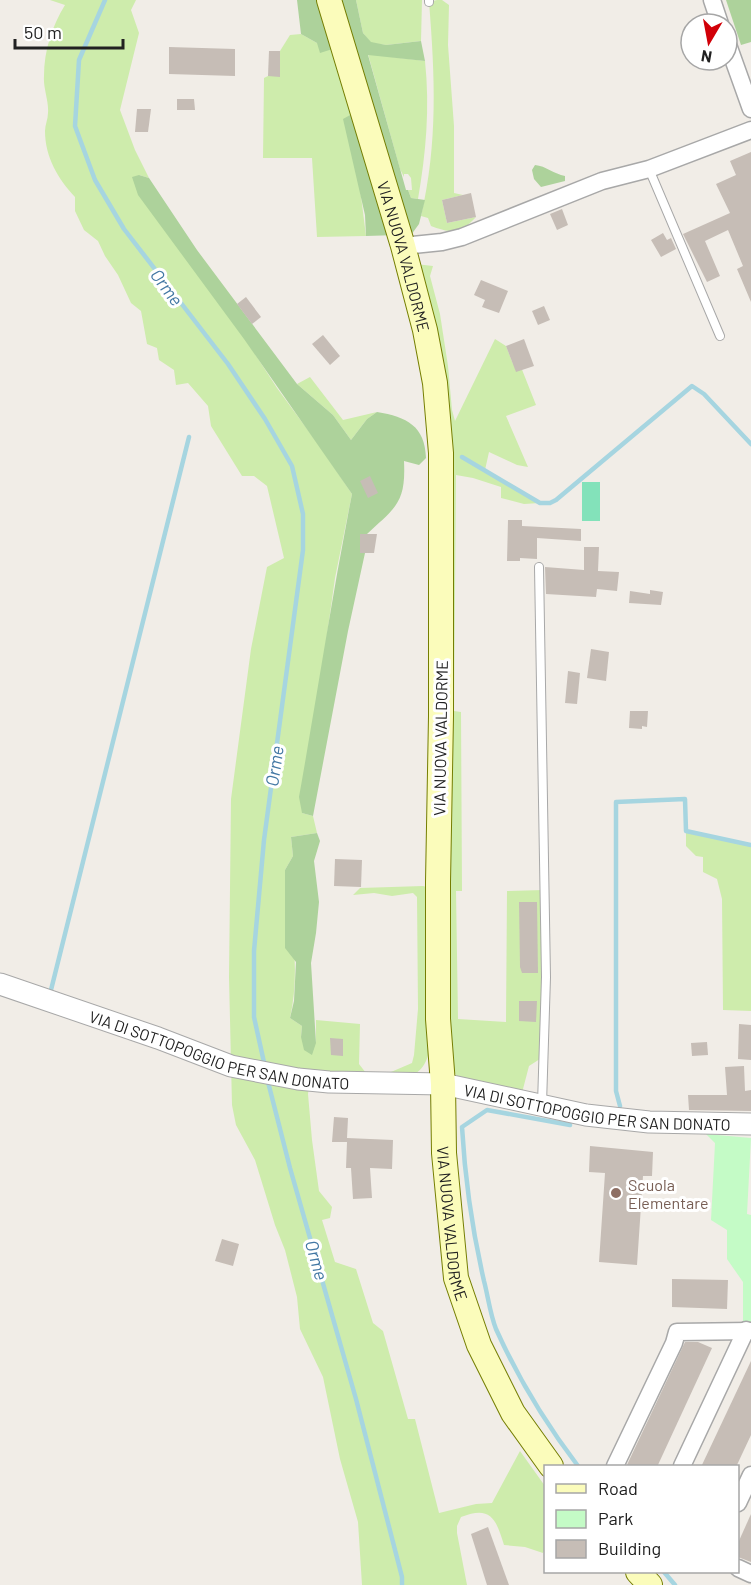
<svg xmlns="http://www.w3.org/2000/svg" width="751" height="1585" viewBox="0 0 751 1585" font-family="Barlow,sans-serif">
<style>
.grass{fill:#ceecac}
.forest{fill:#add29b}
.park{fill:#c4fbc6}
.pitch{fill:#83e2ba}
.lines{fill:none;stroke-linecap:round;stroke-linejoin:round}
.stream{stroke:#a6d5e0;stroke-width:4.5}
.building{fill:#c6bdb6}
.service-casing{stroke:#a8a8a8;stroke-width:10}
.minor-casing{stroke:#a8a8a8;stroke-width:19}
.tertiary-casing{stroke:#a8a8a8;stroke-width:23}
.secondary-casing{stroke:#757e02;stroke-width:26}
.service{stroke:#fff;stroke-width:8}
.minor{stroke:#fff;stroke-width:16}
.tertiary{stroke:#fff;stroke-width:21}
.secondary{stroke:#fbfcbb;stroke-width:24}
.education-dot{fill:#8d6e63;stroke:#fff;stroke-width:2}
.labels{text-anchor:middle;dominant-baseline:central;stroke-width:6;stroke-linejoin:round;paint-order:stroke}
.street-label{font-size:16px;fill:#212121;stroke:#fff}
.education-label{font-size:16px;fill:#785e54;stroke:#fff;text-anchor:start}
.water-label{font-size:18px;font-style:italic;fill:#4378a4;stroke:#fff}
</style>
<rect width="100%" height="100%" fill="#f1ede7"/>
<!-- grass -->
<g class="grass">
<path d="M50 0H136L131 10 139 33 120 110 135 150 149 178 139 175 277 388 321 448 352 494 335 578 302 813 313 816 317 833 291 837 293 856 285 870C291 919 301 969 290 1018L302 1026 301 1037 316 1043V1020L360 1024 359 1064 366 1073 310 1080 308 1094 312 1140 319 1191 332 1207 330 1218 322 1220 335 1262 356 1269 373 1323 383 1331 408 1419H415L439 1513 476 1504 492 1503 520 1451 545 1486 546 1547 543 1553 525 1547 504 1545C496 1519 491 1505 461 1517L457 1526V1533L467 1585H362L358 1522 340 1459 323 1377 300 1329 297 1297 285 1250 275 1225 255 1160 236 1125 232 1105 229 977 231 799 251 649 267 567 284 558 267 486 254 476H242L211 426 208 406 188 383 176 385 174 370 159 360 157 348 147 344 141 311 131 303 118 275 105 256 98 241 84 230 75 211V197C58 179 45 157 45 131 45 125 48 119 48 113 49 101 43 88 44 76 44 51 52 26 65 5Z"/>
<polygon points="356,0 422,0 421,41 386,45 371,43 363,33"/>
<path d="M437 0H442L449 5 448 45 454 126V193L463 195 442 200 447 223 476 217C460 234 453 234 431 226L428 218 421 216C438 143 435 76 429 2Z"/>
<polygon points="301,34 317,43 342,46 366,236 317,237 312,158 263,158 264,78 268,76 280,76 280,51 290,35"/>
<path d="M368 54 425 61C430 108 426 153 418 199L411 198 408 190H412L411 178 408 174H404V177L400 169Z"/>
<path d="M407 263 433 266 430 276 440 314 448 366 452 410 455 421 495 339 506 346 513 364 519 362 536 405 506 416 528 467 517 465 489 452 485 470 540 503 524 504 501 498V487L473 478 456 475 454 711 461 712 462 891H456L458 1019 506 1022 507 891 544 890 543 1057 529 1066 523 1089 526 1101C508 1096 469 1089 457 1076 445 1062 443 1036 438 1019L441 453Z"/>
<polygon points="310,377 343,420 377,412 367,419 351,440 333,415 297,384"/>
<polygon points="686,831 751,845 751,1011 723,1010 722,899 717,879 703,872 703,857 696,856 686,846"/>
<path d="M423 886 430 888 429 1051C425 1072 413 1078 392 1078L391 1072 412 1063 414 1055 418 1009 417 897 413 893 392 896 374 893 353 895 360 888Z"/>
</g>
<!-- forest -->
<g class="forest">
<polygon points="297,0 356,0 363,33 371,42 386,45 421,41 425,61 368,55 406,190 408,190 411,198 425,200 419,224 403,246 398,235 366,236 365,215 343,119 361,109 342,46 320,53 317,43 301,34"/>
<polygon points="726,0 751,0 751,42 741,45"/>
<path d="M535 165C546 166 554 174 565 176V181L541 187 534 179 532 170Z"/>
<path d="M139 175 149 178 197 250 297 384 333 415 351 440 367 419 377 412C407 417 425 426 426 458L419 465 404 461C406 503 396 507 367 534L360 535V552L365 553 348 631 313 816 302 813 299 797C317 696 332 595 352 494L244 339 138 195 132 177Z"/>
<polygon points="317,833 320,841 314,861 319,902 316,933 311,963 316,1043 312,1055 304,1050 301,1037 302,1026 290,1018 294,1001 296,962 285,948 285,870 293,856 291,837"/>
</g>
<!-- park -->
<polygon class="park" points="706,1134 751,1138 747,1214 751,1215 751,1325 743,1323 743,1282 727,1259 727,1230 711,1220 715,1143"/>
<!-- pitch -->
<rect class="pitch" x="582" y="482" width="18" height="39"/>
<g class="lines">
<!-- stream -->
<g class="stream">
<polyline points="105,0 79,60 75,126 95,180 124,229 228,364 265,419 292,466 303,514 303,550 264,840 254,951 254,1017 265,1067"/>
<polyline points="462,457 540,503 550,503 556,500 692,386 704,394 751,444"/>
<polyline points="51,990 189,437"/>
<polyline points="267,1078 290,1168 356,1399 402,1577 402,1585"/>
<polyline points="620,1106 616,1091 616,802 685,799 686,831 751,845"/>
<path d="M570 1125 487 1110 462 1127C465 1180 472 1229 484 1281 488 1296 490 1314 496 1329 518 1378 546 1424 578 1466"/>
<polyline points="664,1572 675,1585"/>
</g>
</g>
<!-- building -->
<g class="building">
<polygon points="169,47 235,49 235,76 169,74"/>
<polygon points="269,51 280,51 280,77 268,76"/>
<polygon points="177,99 194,99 195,110 177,110"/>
<polygon points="137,109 151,109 148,132 135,132"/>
<polygon points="751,152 751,302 737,269 743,266 728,230 705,241 720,276 707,282 683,234 730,213 716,184 736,175 730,161"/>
<polygon points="471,193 476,217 447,223 442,200"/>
<polygon points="562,209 568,225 557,230 550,214"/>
<polygon points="663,233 667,240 671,238 676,249 661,257 651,240"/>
<polygon points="481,280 508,291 499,313 482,307 485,300 474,295"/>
<polygon points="246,297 261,317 252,324 237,304"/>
<polygon points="544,306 550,320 538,325 532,311"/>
<polygon points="323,335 340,356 330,365 312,344"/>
<polygon points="524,339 534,366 516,372 506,346"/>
<polygon points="370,476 378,493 368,498 360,481"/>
<polygon points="508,520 522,520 522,526 581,529 581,541 537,538 537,559 520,558 520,561 507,561"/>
<polygon points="360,534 377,534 374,553 360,553"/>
<polygon points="584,547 599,547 598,571 619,572 617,591 597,589 596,597 546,594 545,567 584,570"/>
<polygon points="650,590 663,592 661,605 629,603 630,591 650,594"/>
<polygon points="591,649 609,652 606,681 587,678"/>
<polygon points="568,671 580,673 577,704 565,703"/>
<polygon points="630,711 648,711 647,727 642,726 642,729 629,728"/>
<polygon points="335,859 362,860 361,887 334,886"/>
<polygon points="519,902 537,902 538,973 522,973 520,967"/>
<polygon points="519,1001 537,1001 536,1022 519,1021"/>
<polygon points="739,1024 751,1025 751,1060 738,1059"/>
<polygon points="330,1038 343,1039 343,1056 331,1055"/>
<polygon points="707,1042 708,1055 692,1056 691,1043"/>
<polygon points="744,1066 745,1091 751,1090 751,1111 689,1110 688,1095 727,1095 725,1067"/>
<polygon points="334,1117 348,1118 347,1138 393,1140 392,1169 370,1168 372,1198 353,1199 351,1168 346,1168 347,1142 332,1142"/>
<polygon points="590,1146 653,1152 652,1176 643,1176 637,1265 599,1262 605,1173 589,1172"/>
<polygon points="222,1239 239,1244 233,1266 215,1261"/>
<polygon points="672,1279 728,1280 727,1309 672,1307"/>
<polygon points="685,1342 698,1342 712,1348 657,1467 626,1467"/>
<polygon points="751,1361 751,1435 736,1467 701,1467"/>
<polygon points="751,1514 751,1562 738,1557 738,1543"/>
<polygon points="488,1527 509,1585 487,1585 471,1534"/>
</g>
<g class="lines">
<!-- service casing -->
<g class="service-casing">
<g id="service">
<polyline points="429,0 429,2"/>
<polyline points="649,169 720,336"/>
<polyline points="539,567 546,977 542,1104"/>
</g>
</g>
<!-- minor casing -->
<g class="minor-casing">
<g id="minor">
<polyline points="712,0 720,24"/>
<polyline points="727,42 751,109"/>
<polyline points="403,246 442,242 462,237 602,181 649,169 751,130"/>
<polyline points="615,1466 674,1343 677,1332 751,1331"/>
<polyline points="682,1466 746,1330"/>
<polyline points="738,1503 751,1475"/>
<polyline points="738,1568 751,1574"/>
</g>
</g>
<!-- tertiary casing -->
<g class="tertiary-casing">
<g id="tertiary">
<path id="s1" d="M0 984 158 1038 231 1066 298 1079 329 1082 443 1084 586 1115 649 1122 751 1124"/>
</g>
</g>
<!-- secondary casing -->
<g class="secondary-casing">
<g id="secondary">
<path id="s2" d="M329 0 403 246 425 330 435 383 441 453V716L438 882V1019L443 1084 444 1153 456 1278 479 1345 513 1413 551 1466"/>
<polyline points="638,1572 650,1585"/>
</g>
</g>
<!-- service -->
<use href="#service" class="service"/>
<!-- minor -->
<use href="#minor" class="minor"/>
<!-- tertiary -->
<use href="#tertiary" class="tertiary"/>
<!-- secondary -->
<use href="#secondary" class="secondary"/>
</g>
<!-- markers -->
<circle class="education-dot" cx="616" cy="1193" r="6"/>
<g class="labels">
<!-- street labels -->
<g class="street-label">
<text stroke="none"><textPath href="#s2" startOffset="267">VIA NUOVA VALDORME</textPath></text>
<text transform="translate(440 738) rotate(-89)">VIA NUOVA VALDORME</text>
<text stroke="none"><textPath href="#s1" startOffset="230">VIA DI SOTTOPOGGIO PER SAN DONATO</textPath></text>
<text stroke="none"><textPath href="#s1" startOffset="615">VIA DI SOTTOPOGGIO PER SAN DONATO</textPath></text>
<text stroke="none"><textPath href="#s2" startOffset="1239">VIA NUOVA VALDORME</textPath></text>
</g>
<!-- education labels -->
<g class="education-label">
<text x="628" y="1184">Scuola<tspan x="628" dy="18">Elementare</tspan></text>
</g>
<!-- water labels -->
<g class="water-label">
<text transform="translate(167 287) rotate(53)">Orme</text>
<text transform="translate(274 766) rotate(-82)">Orme</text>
<text transform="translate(317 1260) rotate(74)">Orme</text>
</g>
</g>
<!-- legend -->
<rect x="544" y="1465" width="195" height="108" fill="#ffffff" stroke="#a6a6a6" stroke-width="1.5"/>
<rect x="556" y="1484" width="30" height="9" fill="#fbfcbb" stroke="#a6a6a6" stroke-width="1.5"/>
<text x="598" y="1495" font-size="18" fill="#212121">Road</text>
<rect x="556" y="1510" width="30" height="18" fill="#c4fbc6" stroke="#a6a6a6" stroke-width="1.5"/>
<text x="598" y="1525" font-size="18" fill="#212121">Park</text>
<rect x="556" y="1540" width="30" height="18" fill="#c6bdb6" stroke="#a6a6a6" stroke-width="1.5"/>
<text x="598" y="1555" font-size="18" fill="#212121">Building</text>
<!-- north arrow -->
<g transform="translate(709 42) rotate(190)"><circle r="28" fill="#ffffff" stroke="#a6a6a6" stroke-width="1.5"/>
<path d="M0-4.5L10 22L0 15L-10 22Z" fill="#d10008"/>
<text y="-9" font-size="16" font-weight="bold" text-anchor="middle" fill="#212121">N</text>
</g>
<!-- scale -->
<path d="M15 39v9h108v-9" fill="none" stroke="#212121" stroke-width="3"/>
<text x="24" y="39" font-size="18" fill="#212121" stroke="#ffffff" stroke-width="4.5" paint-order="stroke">50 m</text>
</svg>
